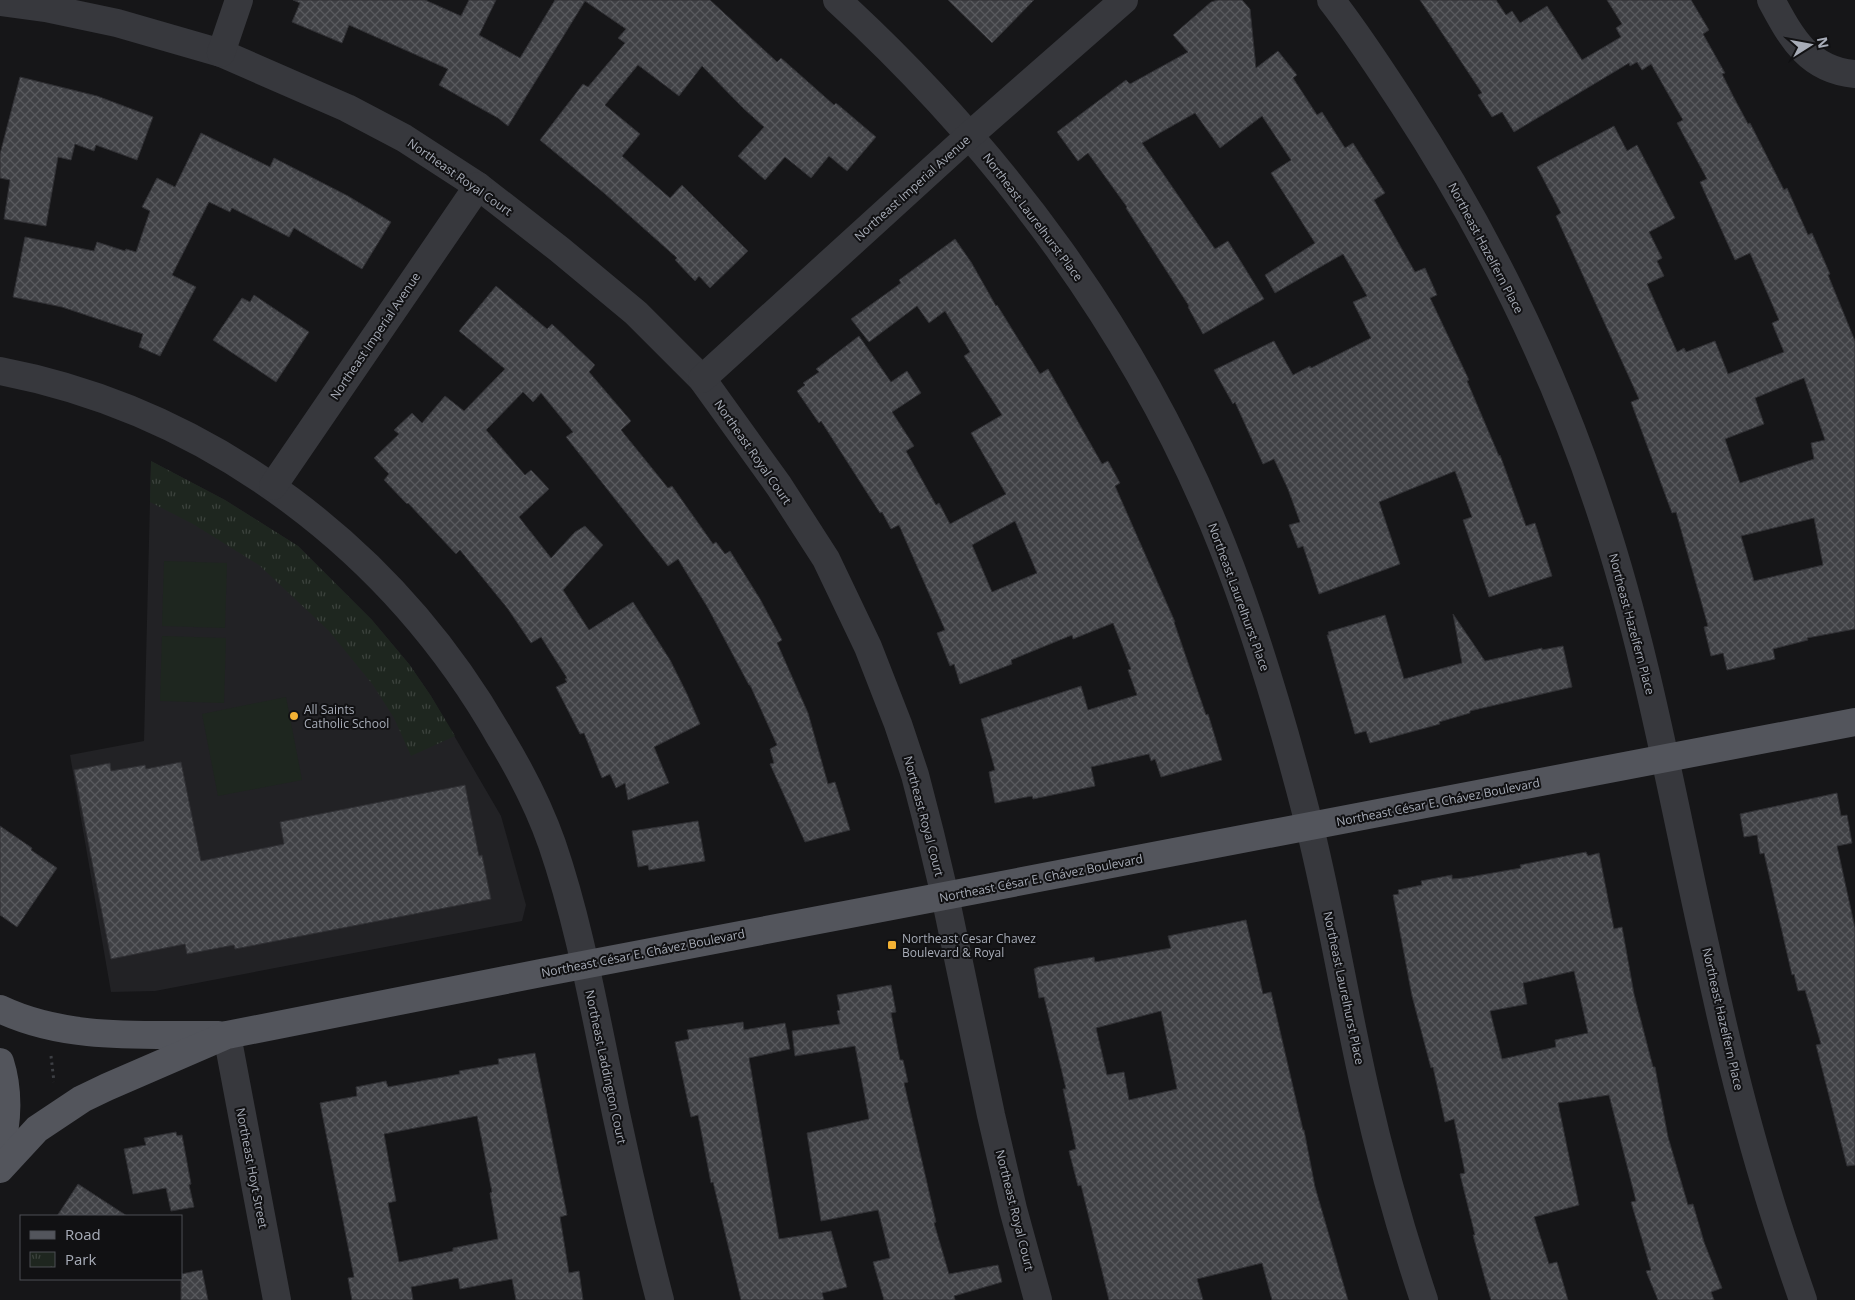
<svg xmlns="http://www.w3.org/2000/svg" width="1855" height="1300" viewBox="0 0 1855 1300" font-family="'Open Sans',sans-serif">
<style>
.built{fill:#222225}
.grass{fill:#1e261f}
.park{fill:url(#park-tufts)}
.building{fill:url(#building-cross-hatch);stroke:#303034;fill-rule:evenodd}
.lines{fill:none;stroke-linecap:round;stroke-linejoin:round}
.path{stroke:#3d3f44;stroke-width:3;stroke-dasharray:2.5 4;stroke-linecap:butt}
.street{stroke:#37383d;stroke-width:28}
.primary{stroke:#53555c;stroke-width:28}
.poi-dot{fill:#f2b134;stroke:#111113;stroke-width:2}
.labels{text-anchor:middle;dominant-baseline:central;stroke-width:4;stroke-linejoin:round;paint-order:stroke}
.street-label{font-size:12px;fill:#a8adb8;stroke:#111113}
.poi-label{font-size:12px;fill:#a8adb8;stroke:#111113;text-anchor:start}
</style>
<defs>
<pattern id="park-tufts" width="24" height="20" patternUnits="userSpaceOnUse" patternTransform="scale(1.25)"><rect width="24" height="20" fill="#1e261f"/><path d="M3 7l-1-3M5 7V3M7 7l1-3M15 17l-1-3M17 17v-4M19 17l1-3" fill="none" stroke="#3c433d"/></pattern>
<pattern id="building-cross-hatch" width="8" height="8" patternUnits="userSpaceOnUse" patternTransform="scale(1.25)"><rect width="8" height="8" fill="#404145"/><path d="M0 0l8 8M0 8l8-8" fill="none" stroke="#595a5e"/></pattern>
</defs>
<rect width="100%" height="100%" fill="#161618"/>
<!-- built -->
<polygon class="built" points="151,461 225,500 298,546 372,620 409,664 431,696 501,816 526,905 522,921 155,991 111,992 70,755 144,741"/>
<!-- grass -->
<g class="grass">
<polygon points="164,561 227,563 225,628 162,626"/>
<polygon points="162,636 226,638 224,703 160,701"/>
<polygon points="286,697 302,780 218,796 202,714"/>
</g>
<!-- park -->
<polygon class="park" points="151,461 225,500 298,546 372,620 409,664 431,696 455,736 411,756 394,718 373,685 329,631 259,565 193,524 150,502"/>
<!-- building -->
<g class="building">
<polygon points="293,0 425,0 461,16 469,0 496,0 479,35 520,58 555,0 710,0 777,62 781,58 834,105 836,103 876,137 847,171 829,156 811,178 785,157 765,180 738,156 764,127 743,108 702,66 679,96 638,65 605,105 640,134 622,156 670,198 682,185 748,251 710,288 699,276 695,281 675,260 677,258 604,193 540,140 583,84 588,87 625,43 618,38 626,29 585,1 508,126 498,118 439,85 448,69 349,25 342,43 292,22 300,3"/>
<polygon points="948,0 1034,0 992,43"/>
<polygon points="1218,0 1242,0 1250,9 1256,68 1278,51 1297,75 1293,78 1317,115 1322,112 1345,148 1353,143 1385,193 1374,200 1415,272 1425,268 1437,295 1430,298 1469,380 1467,381 1499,456 1500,455 1526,526 1535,523 1552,576 1489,597 1463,520 1472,517 1455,471 1379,502 1400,564 1319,594 1303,546 1298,548 1289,525 1300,522 1288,489 1274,459 1263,464 1235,402 1233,404 1214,370 1274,341 1293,375 1310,366 1311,368 1371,338 1353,302 1367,296 1343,254 1275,293 1265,275 1315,243 1271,173 1291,160 1262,116 1220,148 1195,113 1142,143 1215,249 1228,241 1264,299 1203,334 1188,307 1189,306 1126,208 1127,207 1088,153 1078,161 1057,132 1126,80 1130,84 1188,52 1173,35 1211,2"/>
<path d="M1420 0H1496L1506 15 1512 11 1520 23 1547 6 1582 60 1621 37 1616 28 1622 24 1607 0H1691L1709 30 1703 34 1725 73 1722 74 1733 96 1748 124 1750 123 1784 190 1787 188 1808 235 1812 233 1830 274 1828 275 1855 341V629L1807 638 1808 640 1773 649 1775 659 1727 670 1723 653 1711 656 1704 627 1708 626 1676 512 1672 513 1631 402 1639 399 1556 216 1561 213 1537 167 1614 126 1627 151 1637 145 1675 218 1649 232 1662 258 1657 261 1664 276 1647 284 1677 352 1684 348 1686 352 1715 341 1728 374 1784 352 1772 323 1779 320 1750 253 1735 260 1700 182 1707 179 1677 123 1683 120 1651 64 1642 70 1637 62 1630 66 1629 63 1514 132 1502 112 1492 117 1478 95 1482 93ZM1804 378 1825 440 1811 443 1814 459 1740 483 1725 439 1764 424 1755 398ZM1814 518 1823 565 1754 581 1741 536Z"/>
<polygon points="20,77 97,96 153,117 137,160 96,145 94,151 75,144 71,160 58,157 46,226 4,219 10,180 0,178 0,154"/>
<polygon points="201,133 270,167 274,158 348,196 391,222 362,269 294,228 289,237 232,208 230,212 209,202 172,275 196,287 160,356 139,347 143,334 62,307 13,297 25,237 94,251 97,242 125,251 126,249 136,252 150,211 142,207 157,178 175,187"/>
<path d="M955 239 971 262 996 306 997 305 1040 374 1048 369 1102 464 1108 461 1120 483 1115 486 1175 622H1174L1206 715 1208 714 1222 760 1161 777 1155 759 1151 761 1149 754 1091 767 1095 786 1033 799 1032 796 995 803 989 772 995 770 981 719 1081 686 1088 710 1137 695 1128 670 1131 669 1113 623 1073 639 1072 635 1011 660 1012 664 960 684 954 664 950 666 937 633 945 630 899 525 891 529 882 512 880 513 821 421 819 423 797 391 805 385 803 383 819 372 816 369 859 336 891 382 907 371 921 393 892 412 914 446 906 451 936 505 939 503 950 524 1006 494 971 433 1002 415 964 356 970 352 945 311 929 323 917 306 869 342 851 319 901 283 899 280ZM1015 521 1037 573 992 592 972 545Z"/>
<polygon points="496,286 547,329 552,324 595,365 589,372 631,421 621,430 668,488 672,486 713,544 716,542 725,554 730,551 760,599 782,640 777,643 808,713 828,784 835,782 850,830 805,842 770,764 774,763 770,749 777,745 750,685 749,685 708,608 678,559 668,566 566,437 573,432 541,393 533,402 523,392 486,430 525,475 531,470 549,489 519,517 551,558 575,532 585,526 603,545 563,590 589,630 633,602 670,660 687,694 700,724 654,747 669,783 628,800 625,783 616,788 610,774 602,778 584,733 580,734 556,687 567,682 565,679 567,678 541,637 531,643 508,609 460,550 456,554 408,503 407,504 384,480 389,474 374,458 399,434 394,430 412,413 422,423 445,396 464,411 505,369 459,331"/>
<polygon points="254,295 309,332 276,382 213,340 242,298 250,302"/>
<polygon points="1453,614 1485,661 1542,648 1542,650 1563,646 1572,687 1470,711 1470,713 1439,722 1440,724 1370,743 1366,731 1355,734 1327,635 1329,635 1328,632 1385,615 1404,679 1462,663"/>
<polygon points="181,762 201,861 284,844 280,822 465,785 479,856 482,855 491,899 235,949 234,945 187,954 185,944 111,959 74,770 110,763 111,771 145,765 146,769"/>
<polygon points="1837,793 1841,816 1847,815 1852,843 1837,846 1855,928 1855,1165 1847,1166 1816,1045 1821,1044 1805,990 1798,991 1794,974 1792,975 1764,853 1760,854 1757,835 1744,837 1740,814"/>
<polygon points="698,821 705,861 649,870 648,865 638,867 632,831"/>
<polygon points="0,826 32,848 31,850 57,868 17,927 0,915"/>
<path d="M1586 852 1588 856 1599 853 1614 929 1622 927 1634 994 1653 1067H1655L1668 1137 1688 1205 1693 1204 1704 1242 1722 1288 1711 1292 1714 1300H1658L1646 1271 1651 1270 1631 1202 1636 1201 1609 1095 1558 1103 1579 1205 1534 1217 1549 1264 1557 1262 1568 1300H1491L1484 1276 1473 1235H1475L1460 1174 1465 1173 1454 1119 1445 1122 1433 1067 1431 1068 1412 996 1393 895 1399 894 1398 890 1422 885 1421 881 1452 875V879L1464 878 1521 868 1520 865ZM1574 971 1588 1033 1555 1040 1556 1047 1502 1059 1490 1011 1527 1004 1523 983Z"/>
<path d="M1246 920 1263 994 1271 992 1303 1130H1304L1315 1187 1348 1300H1272L1262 1263 1197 1279 1203 1300H1109L1081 1185 1078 1186 1069 1151 1076 1149 1063 1089H1066L1045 1001 1044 997 1039 998 1034 969 1038 967 1094 957 1095 962 1171 948 1168 936ZM1161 1011 1177 1089 1129 1100 1124 1072 1107 1075 1096 1028Z"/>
<polygon points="891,985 896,1012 891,1013 900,1060 903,1060 908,1082 904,1083 936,1222 934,1223 949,1274 998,1265 1002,1282 954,1296 955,1300 884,1300 873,1262 890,1258 878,1210 821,1221 807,1133 869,1119 855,1046 795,1056 792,1031 840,1024 837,1011 840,1010 837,995"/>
<polygon points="743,1022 744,1030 785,1023 790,1049 749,1058 779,1239 831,1231 847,1287 822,1293 824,1300 741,1300 713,1182 711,1183 698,1115 691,1117 675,1042 689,1039 687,1030"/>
<path d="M535 1053 567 1215 560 1217 569 1273 579 1271 583 1300H516L512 1279 460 1289 458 1278 411 1287 413 1300H352L348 1278 354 1277 320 1103 357 1096 356 1087 386 1081 388 1087 460 1074 459 1071 499 1064 498 1059ZM477 1116 492 1192 490 1193 498 1239 453 1248V1251L399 1262 388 1203 396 1201 384 1134Z"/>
<polygon points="176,1132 177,1136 182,1135 191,1184 189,1185 194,1207 171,1211 166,1188 133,1194 124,1149 146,1145 144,1138"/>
<polygon points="78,1184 127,1216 57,1216"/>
<polygon points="202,1270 208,1300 181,1300 181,1274"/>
</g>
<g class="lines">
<!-- path -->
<polyline class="path" points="51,1056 54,1082"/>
<!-- street -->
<g class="street">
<path d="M837 0C1002 151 1139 336 1222 545 1258 636 1285 730 1309 824 1331 912 1345 1001 1365 1089 1381 1160 1401 1231 1424 1300"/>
<path d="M1331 0C1357 33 1380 69 1403 104 1486 231 1554 368 1601 513 1648 655 1673 803 1706 949 1723 1029 1742 1108 1766 1187 1777 1225 1790 1262 1803 1300"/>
<path d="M1771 0C1791 37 1808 70 1855 74"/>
<polyline points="0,2 46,8 117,23 221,53 347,108 404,138 478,186 559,249 636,313 702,379 779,486 826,559 868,647 898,724 915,775 930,833 945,896 991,1115 1013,1209 1038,1300"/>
<polyline points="221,53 239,0"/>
<path d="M0 371C213 412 395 552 501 739 521 772 539 807 552 844 576 914 590 987 605 1060 621 1140 639 1220 660 1300"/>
<polyline points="702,379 970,135 1124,0"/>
<polyline points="273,486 478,186"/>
<polyline points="227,1035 277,1300"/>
</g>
<!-- primary -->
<g class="primary">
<path d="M0 1009C67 1041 145 1034 218 1035"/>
<path d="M0 1062C9 1090 8 1122 0 1150"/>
<polyline points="0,1169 37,1129 82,1099 107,1087 227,1035 541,973 1855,722"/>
</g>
</g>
<!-- markers -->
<g class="poi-dot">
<circle cx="294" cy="716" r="5"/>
<rect x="887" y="940" width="10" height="10" rx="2.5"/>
</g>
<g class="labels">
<!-- street labels -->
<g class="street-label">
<text transform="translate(460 177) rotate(35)">Northeast Royal Court</text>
<text transform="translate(912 188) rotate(-42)">Northeast Imperial Avenue</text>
<text transform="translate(1033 217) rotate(53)">Northeast Laurelhurst Place</text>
<text transform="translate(1486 248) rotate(62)">Northeast Hazelfern Place</text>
<text transform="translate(375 336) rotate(-56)">Northeast Imperial Avenue</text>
<text transform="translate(753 452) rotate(55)">Northeast Royal Court</text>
<text transform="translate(1239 597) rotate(70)">Northeast Laurelhurst Place</text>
<text transform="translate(1632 624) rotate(75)">Northeast Hazelfern Place</text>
<text transform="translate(1438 802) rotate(-11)">Northeast César E. Chávez Boulevard</text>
<text transform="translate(924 816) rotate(75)">Northeast Royal Court</text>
<text transform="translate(1041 878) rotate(-11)">Northeast César E. Chávez Boulevard</text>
<text transform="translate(643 953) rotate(-11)">Northeast César E. Chávez Boulevard</text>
<text transform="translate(1344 988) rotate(78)">Northeast Laurelhurst Place</text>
<text transform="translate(1723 1019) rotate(77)">Northeast Hazelfern Place</text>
<text transform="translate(606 1067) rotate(78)">Northeast Laddington Court</text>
<text transform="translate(252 1168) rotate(79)">Northeast Hoyt Street</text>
<text transform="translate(1015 1210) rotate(76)">Northeast Royal Court</text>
</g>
<!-- poi labels -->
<g class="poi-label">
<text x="304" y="709">All Saints<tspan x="304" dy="14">Catholic School</tspan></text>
<text x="902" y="938">Northeast Cesar Chavez<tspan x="902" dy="14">Boulevard &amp; Royal</tspan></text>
</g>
</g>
<!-- legend -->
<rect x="20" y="1215" width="162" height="65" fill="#111113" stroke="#4d4f55"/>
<rect x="30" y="1231" width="25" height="8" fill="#53555c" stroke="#4d4f55"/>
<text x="65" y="1240" font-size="15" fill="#a8adb8">Road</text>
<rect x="30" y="1252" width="25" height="15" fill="url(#park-tufts)" stroke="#4d4f55"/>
<text x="65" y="1265" font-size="15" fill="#a8adb8">Park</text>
<!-- north arrow -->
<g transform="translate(1810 45) rotate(79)" stroke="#111113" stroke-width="4" paint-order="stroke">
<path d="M0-4L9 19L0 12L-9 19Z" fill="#a8adb8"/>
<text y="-8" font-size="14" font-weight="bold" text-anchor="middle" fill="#a8adb8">N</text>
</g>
</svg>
